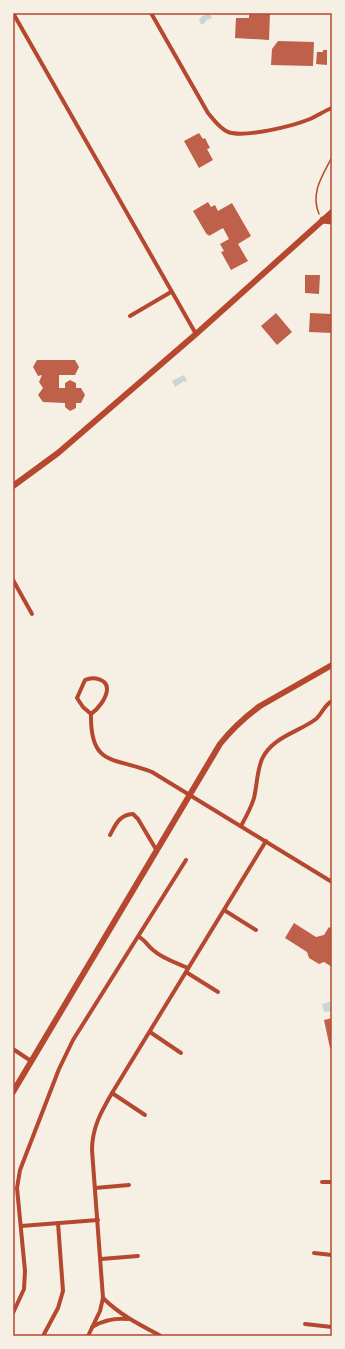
<svg xmlns="http://www.w3.org/2000/svg" width="345" height="1349" viewBox="0 0 345 1349" font-family="'Asap Condensed',sans-serif">
<style>
.water{fill:#c9d6d2}
.building{fill:#bf614a}
.lines{fill:none;stroke-linecap:round;stroke-linejoin:round}
.path{stroke:#b5482f;stroke-width:1.5}
.minor{stroke:#b5482f;stroke-width:4}
.secondary{stroke:#b5482f;stroke-width:6}
.trunk{stroke:#b5482f;stroke-width:7}
.neatline{fill:none;stroke:#b5482f;stroke-width:1.5}
</style>
<rect width="100%" height="100%" fill="#f6efe4"/>
<!-- water -->
<g class="water">
<polygon points="206,14 211,15 212,18 207,20 204,24 201,24 199,21 201,17"/>
<polygon points="184,375 187,381 185,382 184,381 175,387 172,381"/>
<polygon points="332,1001 332,1011 324,1012 322,1004"/>
</g>
<!-- building -->
<g class="building">
<polygon points="249,13 270,13 269,40 235,38 236,18 249,18"/>
<polygon points="278,41 314,42 313,66 271,65 272,49"/>
<polygon points="323,50 327,50 327,65 316,64 317,52 323,52"/>
<polygon points="199,133 203,139 205,138 210,148 207,149 213,160 199,168 184,141"/>
<polygon points="208,202 211,207 215,205 218,211 232,203 251,236 238,244 248,261 231,270 221,252 224,251 220,244 229,239 223,228 209,236 208,234 207,235 193,211"/>
<polygon points="305,275 320,275 319,294 305,293"/>
<polygon points="276,313 292,332 277,345 261,326"/>
<polygon points="310,313 332,314 332,333 309,332"/>
<polygon points="37,360 75,360 79,367 75,375 59,375 59,388 65,388 65,383 70,380 76,383 76,388 81,388 85,395 81,403 76,403 76,408 70,411 65,407 65,403 43,402 38,395 43,388 39,382 42,375 38,376 33,367"/>
<polygon points="294,923 316,937 324,935 329,927 332,929 332,967 324,962 319,964 309,958 307,952 285,938"/>
<polygon points="332,1018 332,1048 330,1048 324,1020"/>
</g>
<g class="lines">
<!-- path -->
<path class="path" d="M319 214C310 192 323 175 332 157"/>
<!-- minor -->
<g class="minor">
<polyline points="13,13 196,334"/>
<path d="M151 13 208 113C214 120 219 128 228 132 245 138 293 126 310 119 317 116 324 111 332 108"/>
<polyline points="130,316 171,292"/>
<polyline points="13,580 32,614"/>
<path d="M91 714 83 707 77 698 85 680C93 676 108 679 107 690 106 699 98 709 91 714 90 767 114 757 152 772L332 882"/>
<path d="M241 826C246 817 251 808 254 798 257 785 257 771 262 759 272 737 299 732 316 719 323 713 323 706 332 701"/>
<path d="M110 835C116 824 119 815 133 814L138 819 157 851"/>
<polyline points="224,910 256,930"/>
<path d="M139 937C145 940 148 946 153 950 163 959 177 963 188 968"/>
<polyline points="186,972 218,992"/>
<polyline points="150,1032 181,1053"/>
<polyline points="13,1049 31,1061"/>
<polyline points="112,1093 145,1115"/>
<polyline points="322,1182 332,1182"/>
<polyline points="95,1188 129,1185"/>
<polyline points="21,1226 98,1220"/>
<polyline points="314,1253 332,1255"/>
<polyline points="101,1259 138,1256"/>
<path d="M103 1298C120 1315 140 1325 161 1336"/>
<polyline points="13,1313 24,1289 25,1271 17,1188 20,1170 59,1069 73,1040 186,860"/>
<polyline points="305,1324 332,1327"/>
<path d="M92 1327C104 1320 114 1318 128 1319"/>
<polyline points="43,1336 58,1308 63,1291 58,1223"/>
<path d="M88 1336 100 1311 103 1298 92 1150C92 1128 101 1112 112 1093L266 841"/>
</g>
<!-- secondary -->
<g class="secondary">
<polyline points="13,486 58,453 196,334 332,212"/>
<path d="M13 1092 220 744C232 729 245 717 260 706L332 665"/>
</g>
<!-- trunk -->
<polyline class="trunk" points="323,220 332,221"/>
</g>
<!-- border -->
<rect width="345" height="1349" fill="none" stroke="#f6efe4" stroke-width="28"/>
<rect x="14" y="14" width="317" height="1321" class="neatline"/>
</svg>
